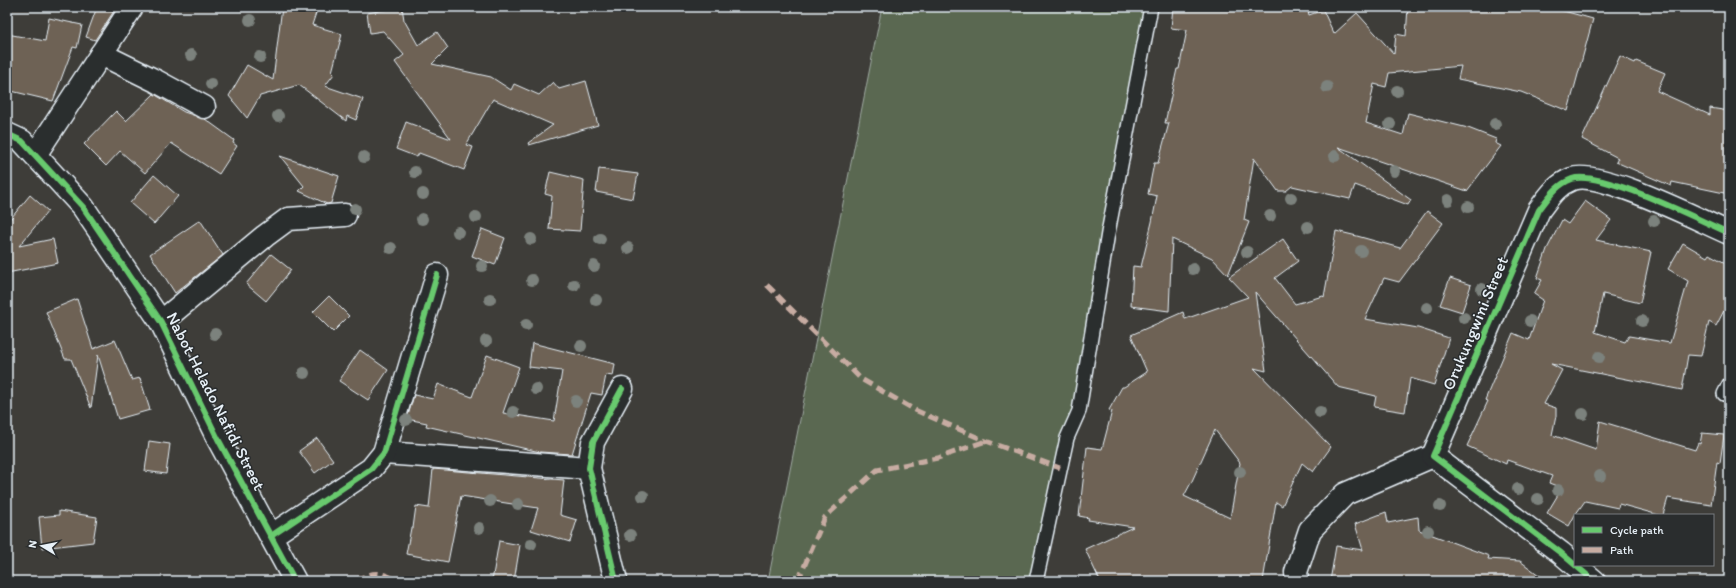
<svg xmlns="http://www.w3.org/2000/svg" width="1736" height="588" viewBox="0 0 1736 588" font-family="Itim,sans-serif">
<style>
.green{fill:#5a6851;stroke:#a1aca4}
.building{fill:#6e6254;stroke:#e8f1f8;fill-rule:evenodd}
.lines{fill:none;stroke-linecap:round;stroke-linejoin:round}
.lane-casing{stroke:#e8f1f8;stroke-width:16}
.street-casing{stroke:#e8f1f8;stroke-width:25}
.lane{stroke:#2a2d2e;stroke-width:13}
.street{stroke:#2a2d2e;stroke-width:22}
.quiet{stroke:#c7aca2;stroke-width:5;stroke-dasharray:10 5;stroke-linecap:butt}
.cycleway-casing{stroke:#2a2d2e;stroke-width:8}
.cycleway{stroke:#67ca6e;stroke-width:6}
.tree{fill:#7c827d}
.labels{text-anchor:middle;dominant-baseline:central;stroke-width:3;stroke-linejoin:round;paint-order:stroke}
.street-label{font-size:17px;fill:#e8f1f8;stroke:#2a2d2e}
</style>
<rect width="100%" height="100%" fill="#3e3d39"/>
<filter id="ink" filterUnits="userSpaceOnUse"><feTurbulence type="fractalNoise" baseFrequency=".025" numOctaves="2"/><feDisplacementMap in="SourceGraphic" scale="8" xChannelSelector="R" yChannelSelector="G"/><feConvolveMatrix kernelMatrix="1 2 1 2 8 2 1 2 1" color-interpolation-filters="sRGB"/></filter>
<g filter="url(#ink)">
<!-- green -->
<polygon class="green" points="882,7 1151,7 1079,411 1036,581 768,581"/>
<!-- building -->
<g class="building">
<polygon points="97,7 103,7 114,11 95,40 86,37"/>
<polygon points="282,7 318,7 312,25 342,34 332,72 334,74 325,86 363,99 356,120 347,116 346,121 299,85 260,96 247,118 229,96 247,65 273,80"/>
<polygon points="402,7 404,20 418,45 437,32 448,48 432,64 491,77 511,90 514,84 539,95 553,82 559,89 586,81 598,125 529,145 528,143 553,125 493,99 466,145 473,147 464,170 419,153 417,157 396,149 406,122 451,139 395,62 404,55 383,31 370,33 367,13"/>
<polygon points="1173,7 1307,7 1309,15 1323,10 1334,34 1357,13 1394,54 1396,34 1406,36 1408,7 1549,7 1593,19 1568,111 1521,92 1458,79 1461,66 1389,73 1386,87 1374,84 1366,123 1403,135 1408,113 1468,128 1496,139 1495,143 1501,146 1467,191 1338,147 1411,200 1408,205 1355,185 1350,199 1292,186 1286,191 1278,191 1254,158 1244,220 1249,222 1228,275 1212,258 1172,239 1169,311 1131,306 1133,266 1141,267 1152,222 1157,196 1148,194 1154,163 1158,163 1169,123 1165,123 1177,69 1179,69 1187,30 1171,28"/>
<polygon points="49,18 82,25 77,48 73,47 53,101 7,90 7,34 45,41"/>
<polygon points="1620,56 1635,63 1636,61 1665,73 1657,91 1710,115 1710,108 1729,111 1729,194 1672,182 1671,186 1616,162 1618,158 1582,139"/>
<polygon points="154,94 184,112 205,119 234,140 233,143 237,146 219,174 171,143 145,173 120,151 106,166 84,144 116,111 126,121"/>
<polygon points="280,156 339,176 331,203 327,204 299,191 304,186"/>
<polygon points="599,169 638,174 633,199 596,192"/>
<polygon points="550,172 584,180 580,231 549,229 552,196 545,194"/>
<polygon points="154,175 178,196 154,224 130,203"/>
<polygon points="30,195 48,211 19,246 53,239 58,263 7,273 7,223"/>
<polygon points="1585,201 1611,220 1596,240 1651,252 1640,303 1603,294 1595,332 1625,342 1629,336 1670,343 1688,281 1668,269 1683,243 1707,257 1709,254 1729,265 1729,301 1716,326 1709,322 1701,356 1688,355 1682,390 1551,364 1562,370 1544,404 1556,408 1556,416 1552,435 1596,450 1600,421 1695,450 1698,443 1700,444 1702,433 1724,435 1720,463 1717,462 1711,505 1668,498 1663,515 1659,515 1619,504 1618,508 1585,501 1575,515 1569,526 1547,513 1562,488 1549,483 1552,476 1507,460 1506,464 1467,446 1488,401 1485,400 1513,333 1529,340 1543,300 1534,294 1542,280 1537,278 1547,249 1562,220 1568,224"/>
<path d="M1427 211 1443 223 1399 282 1384 278 1365 319 1418 328 1449 338 1434 385 1410 378 1405 412 1374 407 1376 396 1338 387 1255 292 1266 371 1254 368 1331 447 1313 472 1302 463 1282 506 1276 502 1263 581H1100L1085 549 1133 527 1088 520 1089 518 1079 516 1087 447 1102 449 1112 411 1109 410 1122 387H1124L1147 372 1131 335 1183 312 1185 319 1248 297 1229 277 1283 239 1298 261 1275 278 1295 304 1323 296 1324 297 1336 231 1357 236 1400 248ZM1215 430 1240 463 1230 518 1184 496 1192 481Z"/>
<polygon points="200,220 223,255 175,293 150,254"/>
<polygon points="482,229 505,238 495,265 472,256"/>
<polygon points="271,254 291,270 266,301 246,284"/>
<polygon points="1450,278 1471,285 1462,312 1440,305"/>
<polygon points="329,296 349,316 333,332 313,312"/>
<polygon points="77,299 93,349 115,340 132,380 140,378 150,410 118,419 98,355 91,408 71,359 65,359 46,312"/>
<polygon points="532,343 615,364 613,376 606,375 602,395 591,393 572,454 540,452 426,426 427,423 407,419 414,395 433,399 438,384 472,397 487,355 519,367 503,413 554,421 562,371 529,367"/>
<polygon points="360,350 388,370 368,400 339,381"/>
<polygon points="317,438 333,460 315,473 299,451"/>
<polygon points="149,441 170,444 166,474 145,471"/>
<polygon points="433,469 564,480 560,515 577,520 570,542 531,530 538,508 461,496 448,562 406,554 411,528 413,528 416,506 429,508"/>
<polygon points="59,511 97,517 93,542 42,548 39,517 59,515"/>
<polygon points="1386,512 1388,523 1418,517 1419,530 1489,556 1488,559 1520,561 1547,581 1330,581 1336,546 1363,550 1355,524"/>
<polygon points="499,541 520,545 514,581 492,581"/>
</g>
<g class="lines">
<!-- lane casing -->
<g class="lane-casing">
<g id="lane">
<polyline points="1724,394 1729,384"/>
<polyline points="1036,581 1067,438 1079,411 1108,233 1151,7"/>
</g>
</g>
<!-- street casing -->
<g class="street-casing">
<g id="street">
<polyline points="101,54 156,81 204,107"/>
<polyline points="7,134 22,141 83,207 161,322 218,439 295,581"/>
<polyline points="35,155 132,7"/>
<polyline points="161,322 265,236 288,219 345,215"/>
<polyline points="384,453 589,468"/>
<polyline points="271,536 371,469 384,453 437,275"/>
<polyline points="616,581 589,468 593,442 622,389"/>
<polyline points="1297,581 1296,572 1310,530 1345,494 1433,456"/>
<path d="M1594 581 1561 553 1433 456 1539 210C1549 197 1556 185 1572 179 1599 169 1699 220 1729 233"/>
</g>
</g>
<!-- lane -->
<use href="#lane" class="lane"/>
<!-- street -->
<use href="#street" class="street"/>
<!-- quiet -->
<g class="quiet">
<polyline points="767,285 861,379 915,410 986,441 1060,468"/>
<path d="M355 581C374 571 379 571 398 581"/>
<polyline points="798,581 825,517 877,470 938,458 986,441"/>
</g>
<!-- cycleway casing -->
<g class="cycleway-casing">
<g id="cycleway">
<polyline points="7,134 22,141 83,207 161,322 218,439 295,581"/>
<polyline points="271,536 371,469 384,453 437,275"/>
<polyline points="616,581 589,468 593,442 622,389"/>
<path d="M1594 581 1561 553 1433 456 1539 210C1549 197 1556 185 1572 179 1599 169 1699 220 1729 233"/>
</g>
</g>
<!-- cycleway -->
<use href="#cycleway" class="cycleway"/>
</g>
<!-- trees -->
<g class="tree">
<circle cx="250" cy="20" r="6"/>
<circle cx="191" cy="55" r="6"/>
<circle cx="260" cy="57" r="6"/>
<circle cx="211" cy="84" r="6"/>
<circle cx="1327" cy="87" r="6"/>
<circle cx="1397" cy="91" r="6"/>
<circle cx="278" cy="116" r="6"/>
<circle cx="1390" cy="124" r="6"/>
<circle cx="1495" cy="124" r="6"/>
<circle cx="1335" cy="156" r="6"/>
<circle cx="364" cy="157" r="6"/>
<circle cx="1394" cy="171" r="6"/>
<circle cx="415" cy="172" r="6"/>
<circle cx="423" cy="194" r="6"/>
<circle cx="1291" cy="198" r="6"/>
<circle cx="1448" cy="200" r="6"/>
<circle cx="1468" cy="207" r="6"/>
<circle cx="355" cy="209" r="6"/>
<circle cx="1270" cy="216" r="6"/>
<circle cx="476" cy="217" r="6"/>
<circle cx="422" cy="219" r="6"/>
<circle cx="1654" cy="221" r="6"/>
<circle cx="1308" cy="227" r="6"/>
<circle cx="458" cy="232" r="6"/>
<circle cx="531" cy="239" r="6"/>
<circle cx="600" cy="239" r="6"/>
<circle cx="391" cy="248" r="6"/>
<circle cx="628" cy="248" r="6"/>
<circle cx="1361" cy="251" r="6"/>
<circle cx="1247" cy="252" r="6"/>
<circle cx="482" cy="266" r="6"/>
<circle cx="594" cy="266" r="6"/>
<circle cx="1193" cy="269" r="6"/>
<circle cx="532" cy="280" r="6"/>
<circle cx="574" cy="285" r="6"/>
<circle cx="1482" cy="289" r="6"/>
<circle cx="490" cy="299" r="6"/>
<circle cx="596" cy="300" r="6"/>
<circle cx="1427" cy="308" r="6"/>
<circle cx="1464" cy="318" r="6"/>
<circle cx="1530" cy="321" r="6"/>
<circle cx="1642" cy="321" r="6"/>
<circle cx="526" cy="325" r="6"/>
<circle cx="215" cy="334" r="6"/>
<circle cx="486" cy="341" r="6"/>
<circle cx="581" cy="346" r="6"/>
<circle cx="1599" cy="357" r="6"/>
<circle cx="304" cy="373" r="6"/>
<circle cx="536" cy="389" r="6"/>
<circle cx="576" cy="401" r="6"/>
<circle cx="513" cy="412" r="6"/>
<circle cx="1320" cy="412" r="6"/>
<circle cx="1583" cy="414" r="6"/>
<circle cx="406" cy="420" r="6"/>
<circle cx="1240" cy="472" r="6"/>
<circle cx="1600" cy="476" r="6"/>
<circle cx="1518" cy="489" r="6"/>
<circle cx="1558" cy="490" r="6"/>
<circle cx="643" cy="496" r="6"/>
<circle cx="1538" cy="499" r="6"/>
<circle cx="490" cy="501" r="6"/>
<circle cx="518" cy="504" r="6"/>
<circle cx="1440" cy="506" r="6"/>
<circle cx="479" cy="528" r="6"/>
<circle cx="1428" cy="531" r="6"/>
<circle cx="630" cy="535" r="6"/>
<circle cx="531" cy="544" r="6"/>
</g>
</g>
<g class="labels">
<!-- street labels -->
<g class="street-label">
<text transform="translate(1475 323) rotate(-67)">Orukungwini Street</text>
<text transform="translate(216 401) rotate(63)">Nabot Helado Nafidi Street</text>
</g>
</g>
<!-- margin -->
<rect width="1736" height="588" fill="none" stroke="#2a2d2e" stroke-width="24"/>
<rect x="12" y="12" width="1712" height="564" fill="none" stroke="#e8f1f8" stroke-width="1.5" filter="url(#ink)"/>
<!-- legend -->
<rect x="1574" y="514" width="140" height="52" fill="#2a2d2e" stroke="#767b7f"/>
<rect x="1582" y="527" width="20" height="6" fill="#67ca6e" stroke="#767b7f"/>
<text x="1610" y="534" font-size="12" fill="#e8f1f8">Cycle path</text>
<rect x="1582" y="547" width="20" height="6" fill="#c7aca2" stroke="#767b7f"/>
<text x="1610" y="554" font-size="12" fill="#e8f1f8">Path</text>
<!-- north arrow -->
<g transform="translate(42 546) rotate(280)" stroke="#2a2d2e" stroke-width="3" paint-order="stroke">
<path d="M0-3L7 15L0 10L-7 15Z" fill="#e8f1f8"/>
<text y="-6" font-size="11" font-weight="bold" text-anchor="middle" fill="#e8f1f8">N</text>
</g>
</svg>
